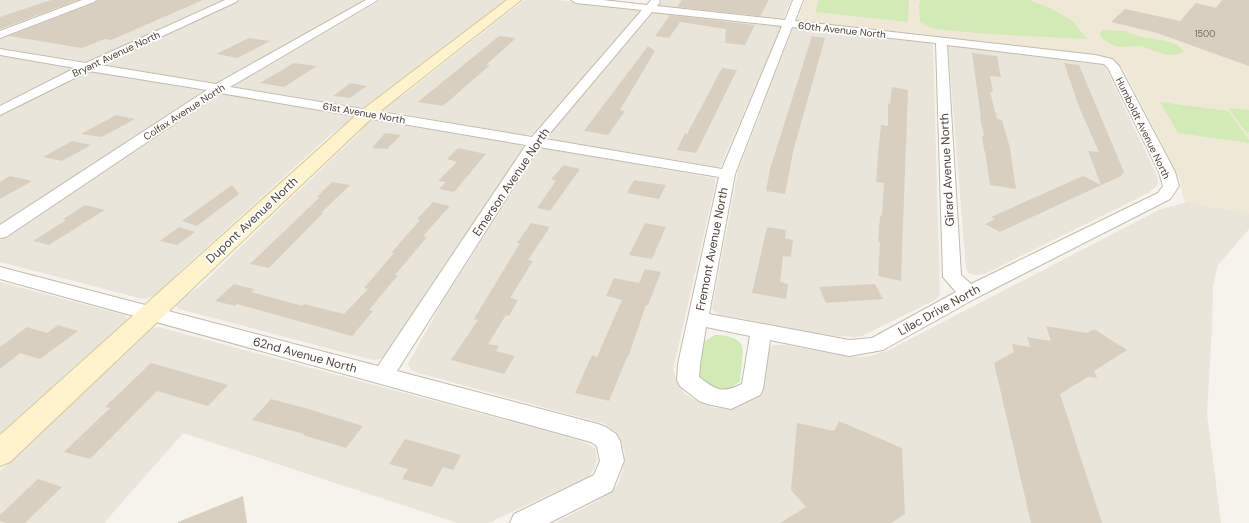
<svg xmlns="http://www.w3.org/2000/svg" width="1249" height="523" viewBox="0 0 1249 523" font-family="'DM Sans',sans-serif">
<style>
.residential{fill:#eae5da}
.education{fill:#efe8d6}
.green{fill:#d2eab5}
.building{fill:#d8cfc1}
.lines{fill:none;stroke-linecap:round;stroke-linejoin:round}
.street-casing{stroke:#c2bbae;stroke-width:2}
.secondary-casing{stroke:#d6c79b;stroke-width:2}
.street{fill:#fff;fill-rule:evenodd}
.secondary{fill:#fff3cd;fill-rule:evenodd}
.labels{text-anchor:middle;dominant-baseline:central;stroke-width:3.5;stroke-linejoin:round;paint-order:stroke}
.far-number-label{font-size:9px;fill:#6e675b}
.far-street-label{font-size:10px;fill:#4b4439;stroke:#fff}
.street-label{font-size:12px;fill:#4b4439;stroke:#fff}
</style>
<rect width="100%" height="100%" fill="#f6f3ec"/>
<!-- residential -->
<g class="residential">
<polygon points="0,0 86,0 0,32"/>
<polygon points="97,0 227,0 89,62 0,48 0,37"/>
<polygon points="239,0 368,0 218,83 102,65 101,64"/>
<polygon points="381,0 507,0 385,92 377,100 367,107 358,107 236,87 234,86 235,84"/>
<polygon points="524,0 557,0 637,9 640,12 533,134 523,135 385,111 384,108 388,104 405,94"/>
<polygon points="662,0 791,0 783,19 781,20 659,6"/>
<polygon points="655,12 776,25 781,27 721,165 718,167 553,140 549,137 549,135 653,13"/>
<polygon points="796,27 927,41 933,45 940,294 937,299 860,337 829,336 718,314 712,309 738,171 793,28"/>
<polygon points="951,44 1104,64 1158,178 1157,186 1148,193 985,274 974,275 969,273 966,269 948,46"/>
<polygon points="0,56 70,67 73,69 0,107"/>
<polygon points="90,71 203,90 204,93 0,225 0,115 81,73"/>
<polygon points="222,94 354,116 346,124 330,135 179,272 167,287 157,295 146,299 139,298 0,262 0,240 216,96"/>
<polygon points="375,119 517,143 522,145 523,148 387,353 381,359 373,360 179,309 175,305 180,299 199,287 359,133 365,122"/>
<polygon points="545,148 714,178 716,181 673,370 678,383 685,394 700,403 716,408 732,407 744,403 756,395 768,349 773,345 785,345 855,357 871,356 889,350 1159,210 1186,202 1249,213 1249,229 1218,265 1213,285 1212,329 1207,414 1221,523 554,523 599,500 618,485 623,468 625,452 617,435 605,424 418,373 411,370 408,364 443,301 539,150"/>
<polygon points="0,282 124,315 128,320 0,440"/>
<polygon points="159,327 582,441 595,448 597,459 594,469 588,477 488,523 457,523 183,433 104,523 0,523 0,471 140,337 149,329"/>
</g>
<!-- education -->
<polygon class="education" points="805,0 1249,0 1249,213 1186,202 1183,198 1180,180 1123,68 1111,59 799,22 797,20"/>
<!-- green -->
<g class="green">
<polygon points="819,0 909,0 908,22 815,12"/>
<polygon points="921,0 1029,0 1050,8 1073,21 1087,39 989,34 934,29 920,22 919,4"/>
<path d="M1103 30 1125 31 1140 37 1162 40 1176 44 1183 50V52C1170 59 1156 51 1144 47 1131 43 1123 52 1108 42 1104 39 1101 38 1100 33Z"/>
<polygon points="1160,102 1228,111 1249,140 1249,143 1178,133"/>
<polygon points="1228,108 1249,110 1249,132 1246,132"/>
<path d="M715 335C726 335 741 337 743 350L740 381C724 395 711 388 696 377L703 342Z"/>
</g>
<!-- building -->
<g class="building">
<polygon points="51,0 78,0 0,29 0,17"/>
<polygon points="98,0 203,0 111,40 105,39 82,48 9,36 95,3"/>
<polygon points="682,0 769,0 760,16 677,7"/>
<polygon points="1222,0 1249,0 1249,66 1157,33 1111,22 1125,9 1180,21 1196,3 1216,8"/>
<polygon points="670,15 755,25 745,45 725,43 726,29 680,22 669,38 655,36"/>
<polygon points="499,36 516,38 486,65 490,65 443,106 418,102"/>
<polygon points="812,36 825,38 793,152 785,194 766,191 770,169"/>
<polygon points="249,38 270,41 238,58 216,54"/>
<polygon points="648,46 655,51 620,110 625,111 608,135 584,131"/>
<polygon points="972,53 997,56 1001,77 990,76 993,92 990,92 997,119 1002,120 1010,148 1016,189 990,185 985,151 984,151 982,135 984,136 980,117 981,118"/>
<polygon points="294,63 317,66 284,87 260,83"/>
<polygon points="1064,63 1079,65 1124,172 1121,176 1000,232 985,224 995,219 991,217 1083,176 1101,185 1088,151 1099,152 1079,107"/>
<polygon points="722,68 737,70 696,153 677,150 685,133 687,134"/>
<polygon points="350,83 367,86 350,98 333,96"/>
<polygon points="892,87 908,90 901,281 878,276 880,242 878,242 880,215 882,216 884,183 876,182 878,155 881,125 888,126 888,103 890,104"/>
<polygon points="116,115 135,119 102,137 81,134"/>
<polygon points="385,133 401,135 387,149 372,148"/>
<polygon points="72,141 91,145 62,161 43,157"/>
<polygon points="458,148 486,154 454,192 439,189 446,182 438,181 457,162 447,159"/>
<polygon points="564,165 580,169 550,211 537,208 556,181 551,179"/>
<polygon points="10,176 32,181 0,199 0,182"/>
<polygon points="634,180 666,185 659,199 627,193"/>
<polygon points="332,182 350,185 321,213 323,213 269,268 250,264 320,197 317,197"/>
<polygon points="232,185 239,194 197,226 182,221"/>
<polygon points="433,202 450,206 423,236 427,237 395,275 398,275 369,310 373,311 352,336 237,304 235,306 215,301 234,284 254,289 251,292 303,306 304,304 344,314 368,289 364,288 394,253 391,253 420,220 417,219"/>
<polygon points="85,205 105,210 82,224 81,224 81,225 49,245 33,241 66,220 63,219"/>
<polygon points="531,223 550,227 528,260 533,261 510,298 518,300 509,316 506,315 488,344 499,346 496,351 515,356 504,374 451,360 478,320 474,319 520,243 517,243"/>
<polygon points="645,223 666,227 652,259 629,255"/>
<polygon points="179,227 195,232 177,245 160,241"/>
<polygon points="767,227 786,230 785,238 793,240 791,257 783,256 780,282 788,284 786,299 752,293"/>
<polygon points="645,269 661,272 648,305 646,305 628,357 627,357 609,401 575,393 592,355 597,357 622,300 606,296 614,278 639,283"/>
<polygon points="875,284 883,299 826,303 819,287"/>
<polygon points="58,325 78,331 40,359 20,353 0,369 0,347 27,327 47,333"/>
<polygon points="1046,326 1087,333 1094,329 1127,350 1094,371 1097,378 1088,377 1060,394 1102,523 1031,523 994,363 1014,352 1012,344 1030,347 1027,337 1051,341"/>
<polygon points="151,363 228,385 208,406 157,391 90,459 64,452 110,408 105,407"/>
<polygon points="271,399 305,408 363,426 346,448 303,435 304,434 252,420"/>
<polygon points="839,421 902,448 905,514 891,523 780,523 806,507 791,490 797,423 834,431"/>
<polygon points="405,439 461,455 453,470 443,467 432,487 402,479 408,469 389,464"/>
<polygon points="38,479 62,487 25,523 7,523 0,521 0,515"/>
<polygon points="243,496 247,523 178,523 178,522"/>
</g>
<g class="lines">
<!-- street casing -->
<g class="street-casing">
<g id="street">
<polygon points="82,0 96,0 94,2 0,38 0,31"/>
<path d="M225 0H238L236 2 100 65 216 84 366 0H378L230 87 532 137 642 10 576 3 571 0H603L647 5 651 0H659L660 2 657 6 785 20 793 0H803L795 21 1095 55 1112 59 1119 66 1175 172 1179 186 1170 199 976 298 883 350 849 356 770 340 763 389 760 395 731 409 707 404 699 401 680 386 677 380 678 364 719 177 539 147 397 371 598 424 606 427 616 434 620 441 624 461 612 491 549 523H510L514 514 594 475 600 461 597 446 591 442 0 279V267L378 366 526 145 220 93 6 237 0 238V225L207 90 89 71 0 115V106L75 68 0 55V49L86 63ZM652 12 782 26 722 169 545 139ZM792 27 936 43 943 277 956 292 872 338 849 340 709 314 735 174ZM947 45 1104 64 1108 68 1159 172 1163 186 1158 193 971 284 961 275ZM706 327 750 336 742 384C722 394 716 390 699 377L700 364Z"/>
</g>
</g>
<!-- secondary casing -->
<g class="secondary-casing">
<polygon id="secondary" points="507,0 521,0 374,116 10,462 0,466 0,435 362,110"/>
</g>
<!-- street -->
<use href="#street" class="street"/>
<!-- secondary -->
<use href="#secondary" class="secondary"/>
</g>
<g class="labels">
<!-- far-number labels -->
<g class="far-number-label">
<text x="1205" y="34">1500</text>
</g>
<!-- far-street labels -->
<g class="far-street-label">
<text transform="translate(842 30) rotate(6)">60th Avenue North</text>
<text transform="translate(116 54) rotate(-25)">Bryant Avenue North</text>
<text transform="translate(184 112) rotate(-33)">Colfax Avenue North</text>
<text transform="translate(364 113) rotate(10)">61st Avenue North</text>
<text transform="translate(1143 128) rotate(64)">Humboldt Avenue North</text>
</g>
<!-- street labels -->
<g class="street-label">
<text transform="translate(947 170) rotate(-93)">Girard Avenue North</text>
<text transform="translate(511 182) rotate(-56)">Emerson Avenue North</text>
<text transform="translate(252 220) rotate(-43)">Dupont Avenue North</text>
<text transform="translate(712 249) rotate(-79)">Fremont Avenue North</text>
<text transform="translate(939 310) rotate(-29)">Lilac Drive North</text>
<text transform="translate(305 355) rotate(15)">62nd Avenue North</text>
</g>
</g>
</svg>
